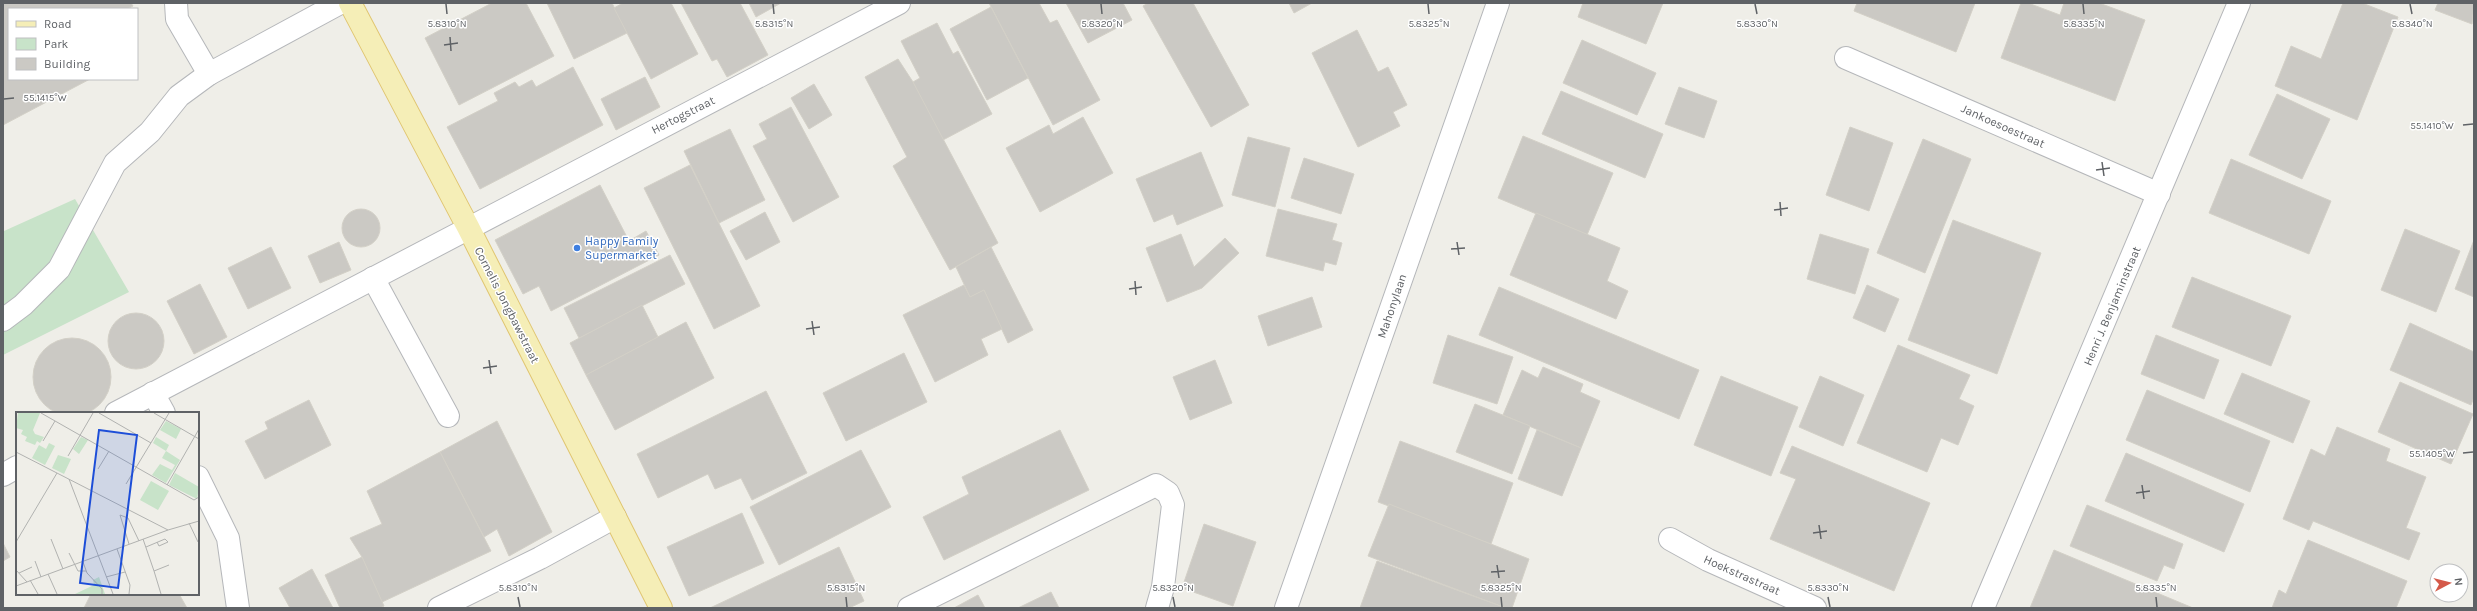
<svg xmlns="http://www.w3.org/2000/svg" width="2477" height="611" viewBox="0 0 2477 611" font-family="Karla,sans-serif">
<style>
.green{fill:#c8e3c9}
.building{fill:#cbc9c4;stroke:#d3d0c7}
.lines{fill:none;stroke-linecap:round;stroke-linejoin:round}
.minor-casing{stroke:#b5b7ba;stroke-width:24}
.major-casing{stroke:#e0c570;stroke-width:24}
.minor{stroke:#fff;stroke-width:22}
.major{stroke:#f5eeb7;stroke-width:22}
.ticks{fill:none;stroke:#5f6266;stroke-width:1.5}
.shop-dot{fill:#3f7fe0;stroke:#fff;stroke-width:1.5}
.labels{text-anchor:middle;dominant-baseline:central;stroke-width:3;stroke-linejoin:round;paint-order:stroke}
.street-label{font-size:12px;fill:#5f6266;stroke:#fff}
.shop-label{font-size:12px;fill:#366cbe;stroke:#fff;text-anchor:start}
.inset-road{fill:none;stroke:#b1b2b0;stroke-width:1}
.view{fill:#1d4ed8;fill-opacity:0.15;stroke:#1d4ed8;stroke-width:2}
.inset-edge{fill:none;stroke:#5f6266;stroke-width:2}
.ticks-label{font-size:10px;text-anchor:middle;fill:#5f6266;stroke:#fff;stroke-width:3;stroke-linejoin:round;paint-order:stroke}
</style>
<rect width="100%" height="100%" fill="#efeee8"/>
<!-- green -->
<polygon class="green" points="75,199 129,292 3,355 3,229 4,231"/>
<!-- building -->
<g class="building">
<polygon points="3,3 131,3 133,6 127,9 9,9 9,79 90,79 3,125"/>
<polygon points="492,3 526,3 554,56 459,105 425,38"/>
<polygon points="547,3 612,3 627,33 574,59"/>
<polygon points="623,3 671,3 698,54 651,79 614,8"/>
<polygon points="681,3 740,3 768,55 727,77 717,59 712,61"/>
<polygon points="749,3 781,3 756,17"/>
<polygon points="989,3 1039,3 1050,23 1057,20 1100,100 1053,125"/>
<polygon points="1066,3 1123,3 1132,20 1088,43"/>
<polygon points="1148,3 1193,3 1249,105 1211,127 1143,6"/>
<polygon points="1289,3 1312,3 1294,13"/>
<polygon points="1583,3 1663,3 1646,44 1578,17"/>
<polygon points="1857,3 1975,3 1956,52 1854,11"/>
<polygon points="2021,3 2028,3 2060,15 2064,3 2099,3 2145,20 2115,101 2001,58"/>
<polygon points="2343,3 2362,3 2398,17 2357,120 2275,86 2291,46 2321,59"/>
<polygon points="2438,3 2474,3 2472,24 2435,10"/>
<polygon points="991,7 1028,78 987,100 950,29"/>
<polygon points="937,23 953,54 958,51 992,114 943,140 913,82 920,78 901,41"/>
<polygon points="1357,30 1378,72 1388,67 1407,105 1393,112 1400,126 1358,147 1312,53"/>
<polygon points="1582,40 1656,73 1637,115 1563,83"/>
<polygon points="898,59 913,82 998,243 950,270 893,166 907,157 865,77"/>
<polygon points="573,67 603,125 480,189 447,127 498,101 494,93 515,82 519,87 532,80 536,87"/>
<polygon points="645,77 660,107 616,130 601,99"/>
<polygon points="814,84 832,115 809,129 791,98"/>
<polygon points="1679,87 1717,101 1704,138 1665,124"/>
<polygon points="1561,91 1663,134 1645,178 1542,134"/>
<polygon points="2277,94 2330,119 2302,179 2249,155"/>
<polygon points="791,107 839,197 793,222 753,146 767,139 759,124"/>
<polygon points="1083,117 1113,173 1040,212 1006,148 1049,125 1053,134"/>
<polygon points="1850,127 1893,143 1869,211 1826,195"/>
<polygon points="730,129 765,200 719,223 684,151"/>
<polygon points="1523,136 1613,173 1587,235 1498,198"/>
<polygon points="1248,137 1290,148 1275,207 1232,195"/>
<polygon points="1923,139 1971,159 1925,273 1877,253"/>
<polygon points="1201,152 1223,206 1177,225 1173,214 1154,222 1136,179"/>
<polygon points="1304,158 1354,174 1341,214 1291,198"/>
<polygon points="2231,159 2331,201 2309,254 2209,213"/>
<polygon points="690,165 760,306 714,329 644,188"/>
<polygon points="600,185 629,241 646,231 659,255 551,311 539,286 523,294 495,240"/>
<circle cx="361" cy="228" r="19"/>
<polygon points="1278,209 1337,224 1332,240 1342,243 1336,265 1325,262 1323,271 1266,256"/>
<polygon points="765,212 780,242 746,260 730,231"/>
<polygon points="1536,213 1620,248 1607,281 1628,291 1616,319 1510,275"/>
<polygon points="1953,220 2041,253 1997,374 1908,340"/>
<polygon points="2405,229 2460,251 2436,312 2381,290"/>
<polygon points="1181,234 1194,267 1225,238 1239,253 1202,288 1167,302 1146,248"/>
<polygon points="1820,234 1869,249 1855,294 1807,279"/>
<polygon points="2474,240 2474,297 2455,289"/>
<polygon points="339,242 351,270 320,283 308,256"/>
<polygon points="271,247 291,288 248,309 228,268"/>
<polygon points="991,247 1033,330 1008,343 984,290 970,297 956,267"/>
<polygon points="670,255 685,284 579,338 564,308"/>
<polygon points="2192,277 2291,316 2271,366 2172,327"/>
<polygon points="200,284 227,337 194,354 167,301"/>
<polygon points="964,285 970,297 984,290 1002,329 981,339 988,355 935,382 903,315"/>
<polygon points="1867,285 1899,299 1885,332 1853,318"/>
<polygon points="1499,287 1699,370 1679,419 1479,335"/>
<polygon points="1312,297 1322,327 1268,346 1258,316"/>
<polygon points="642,305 658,337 586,375 570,343"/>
<circle cx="136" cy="341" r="28"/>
<polygon points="686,322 714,378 615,430 586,375"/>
<polygon points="2410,323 2474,352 2474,397 2471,405 2390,370"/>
<polygon points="1448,335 1513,357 1497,404 1433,383"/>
<polygon points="2156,335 2219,360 2204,399 2141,374"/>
<circle cx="72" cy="377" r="39"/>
<polygon points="1898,345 1970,375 1959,399 1974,406 1958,445 1941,438 1927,472 1857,443"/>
<polygon points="904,353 927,402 846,441 823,393"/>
<polygon points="1215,360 1232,403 1190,420 1173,377"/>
<polygon points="1543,367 1583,384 1580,392 1600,401 1581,448 1503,415 1522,370 1538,378"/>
<polygon points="2242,373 2310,401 2293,443 2224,414"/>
<polygon points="1721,376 1798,407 1771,476 1694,445"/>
<polygon points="1820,376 1864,395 1843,446 1799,427"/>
<polygon points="2400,382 2473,414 2451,464 2378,432"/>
<polygon points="2147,390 2270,441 2250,492 2126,440"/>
<polygon points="766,391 807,473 752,500 741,478 715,489 708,474 658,498 637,454"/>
<polygon points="309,400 331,445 265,479 245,441 268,429 265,422"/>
<polygon points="1475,404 1530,426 1512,474 1456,452"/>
<polygon points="497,421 552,532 509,556 497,529 484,537 440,452"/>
<polygon points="2337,427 2390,449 2386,461 2426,477 2406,528 2420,533 2409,560 2313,521 2309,530 2283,519 2311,449 2325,456"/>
<polygon points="1060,430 1089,490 944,560 923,517 969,494 962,477"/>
<polygon points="1537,430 1581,448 1562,496 1518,479"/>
<polygon points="1400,441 1513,483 1491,544 1378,502"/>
<polygon points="1792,446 1930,503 1894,591 1770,539 1796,479 1780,473"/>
<polygon points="861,450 891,507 779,565 750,507"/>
<polygon points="440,452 491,551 382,602 362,557 350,538 382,524 367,491"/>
<polygon points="2126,453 2244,504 2224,552 2105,501"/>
<polygon points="1389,504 1529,559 1512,608 1506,608 1368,556"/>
<polygon points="2087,505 2183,544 2174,569 2164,565 2157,581 2070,546"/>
<polygon points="742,513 764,563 689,596 667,547"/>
<polygon points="1204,524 1256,542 1233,606 1182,588"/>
<polygon points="2308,540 2407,581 2396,608 2272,608 2279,590 2286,594"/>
<polygon points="3,543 10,557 3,561"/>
<polygon points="839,547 864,601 849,608 710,608"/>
<polygon points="2054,550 2193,608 2030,608"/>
<polygon points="362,557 384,606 380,608 340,608 325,575"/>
<polygon points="1377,561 1506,608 1360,608"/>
<polygon points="312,569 333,608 290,608 279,588"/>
<polygon points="1051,592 1059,608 1018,608"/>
<polygon points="91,594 179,594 187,608 84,608"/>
<polygon points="978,595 985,608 954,608"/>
</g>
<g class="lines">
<!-- minor casing -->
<g class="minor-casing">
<g id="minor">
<polyline points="176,3 177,19 209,74"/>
<polyline points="1846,58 2159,194"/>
<polyline points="373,278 448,416"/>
<polyline points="3,320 23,305 59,269 115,163 150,132 179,96 209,74 340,3"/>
<polyline points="153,393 164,413"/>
<polyline points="116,413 899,3"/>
<polyline points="3,475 17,467"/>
<polyline points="198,477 228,538 238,608"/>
<polyline points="1670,539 1708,560 1815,608"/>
<polyline points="439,608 540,558 615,517"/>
<polyline points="909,608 1156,485 1168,493 1173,505 1163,587 1157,608"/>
<polyline points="1286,608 1498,3"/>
<polyline points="1983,608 2239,3"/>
</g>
</g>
<!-- major casing -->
<g class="major-casing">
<polyline id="major" points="350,3 468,227 661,608"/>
</g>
<!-- minor -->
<use href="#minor" class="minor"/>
<!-- major -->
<use href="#major" class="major"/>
</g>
<!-- ticks -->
<path class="ticks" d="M446 4 447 14M773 4 774 14M1101 4 1102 14M1428 4 1429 14M1755 4 1757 14M2083 4 2084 14M2410 4 2412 14M450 37 451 51M444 45 458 43M4 99 14 98M2463 125 2473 124M2102 162 2104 176M2096 170 2110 168M1780 202 1781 216M1774 210 1788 208M1457 242 1459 255M1451 249 1465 248M1135 281 1136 295M1129 289 1142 287M812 321 814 335M806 329 820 327M489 360 491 374M483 368 497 366M2463 453 2473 452M2142 485 2144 499M2136 493 2150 491M1819 525 1821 539M1813 533 1827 531M1497 565 1499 578M1491 572 1505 571M518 597 520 607M846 597 847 607M1173 597 1175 607M1501 597 1502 607M1828 597 1830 607M2156 597 2157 607"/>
<!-- markers -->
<circle class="shop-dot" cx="577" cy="248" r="4"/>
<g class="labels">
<!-- street labels -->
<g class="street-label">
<text transform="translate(683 115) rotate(-27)">Hertogstraat</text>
<text transform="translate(2003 126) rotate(24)">Jankoesoestraat</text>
<text transform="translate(507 305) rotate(63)">Cornelis Jongbawstraat</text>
<text transform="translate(1392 306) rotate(-71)">Mahonylaan</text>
<text transform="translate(2112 306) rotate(-67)">Henri J. Benjaminstraat</text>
<text transform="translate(1742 575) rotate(24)">Hoekstrastraat</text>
</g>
<!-- shop labels -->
<g class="shop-label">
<text x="585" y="241">Happy Family<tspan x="585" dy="14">Supermarket</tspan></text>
</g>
</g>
<!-- overview -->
<g transform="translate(16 412)">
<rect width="183" height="183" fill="#efeee8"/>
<path d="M2 1H24L17 18 19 22 28 25 24 31 21 29 19 33 9 29 11 25 5 22 7 18 0 16ZM150 9 165 17 160 27 144 18ZM65 25 72 28 63 42 57 37ZM140 25 153 33 150 39 137 31ZM33 31 39 34 29 53 16 46 23 33 30 37ZM150 39 164 48 150 71 136 63 144 52 156 58 159 53 146 46ZM42 43 55 47 48 62 36 56ZM159 61 183 75 181 87 153 73ZM135 69 153 79 142 98 124 88ZM83 165 89 182H59L78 173 77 168Z" fill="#c8e3c9"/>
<path class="inset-road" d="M25 1 178 88 183 85M83 1 135 31M138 1 183 27M27 29 39 9M0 40 152 118M52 44 77 1M82 57 93 39M53 67 97 182M110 72 153 1M151 73 183 17M173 111 182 130M35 127 47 157M127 127 138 159 153 153M0 130 41 61M113 132 104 103 112 106 123 129M130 135 149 127 152 130 143 134 141 130M101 137 114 173 113 182M53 141 62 159H70M19 149 25 165M67 150 71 161 86 177V182M0 158 11 170M138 159 145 182M3 161 16 155M32 162 41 182M90 165 109 160M14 168 22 182M0 174 152 118 183 109"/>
<path class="view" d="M83 18 121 23 102 176 64 171Z"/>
<rect width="183" height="183" class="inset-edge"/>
</g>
<g class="ticks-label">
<text x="447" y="27">5.8310°N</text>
<text x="774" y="27">5.8315°N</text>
<text x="1102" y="27">5.8320°N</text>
<text x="1429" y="27">5.8325°N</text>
<text x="1757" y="27">5.8330°N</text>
<text x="2084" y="27">5.8335°N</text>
<text x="2412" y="27">5.8340°N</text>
<text x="45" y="101">55.1415°W</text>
<text x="2432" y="129">55.1410°W</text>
<text x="2432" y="457">55.1405°W</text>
<text x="518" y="591">5.8310°N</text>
<text x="846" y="591">5.8315°N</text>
<text x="1173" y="591">5.8320°N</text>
<text x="1501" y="591">5.8325°N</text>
<text x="1828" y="591">5.8330°N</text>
<text x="2156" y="591">5.8335°N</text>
</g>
<!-- border -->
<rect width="2477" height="611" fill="none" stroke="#5f6266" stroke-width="8"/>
<!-- legend -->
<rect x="8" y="8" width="130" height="72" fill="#ffffff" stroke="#bfc0c2"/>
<rect x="16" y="21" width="20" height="6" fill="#f5eeb7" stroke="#bfc0c2"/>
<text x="44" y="28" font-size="12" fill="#5f6266">Road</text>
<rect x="16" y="38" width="20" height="12" fill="#c8e3c9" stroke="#bfc0c2"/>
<text x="44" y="48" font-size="12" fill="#5f6266">Park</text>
<rect x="16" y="58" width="20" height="12" fill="#cbc9c4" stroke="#bfc0c2"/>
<text x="44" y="68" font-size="12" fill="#5f6266">Building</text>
<!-- north arrow -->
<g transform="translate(2449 583) rotate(83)"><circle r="19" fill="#ffffff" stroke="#bfc0c2"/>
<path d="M0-3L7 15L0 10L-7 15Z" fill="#d45949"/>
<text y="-6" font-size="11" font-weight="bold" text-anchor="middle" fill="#5f6266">N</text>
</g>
</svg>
